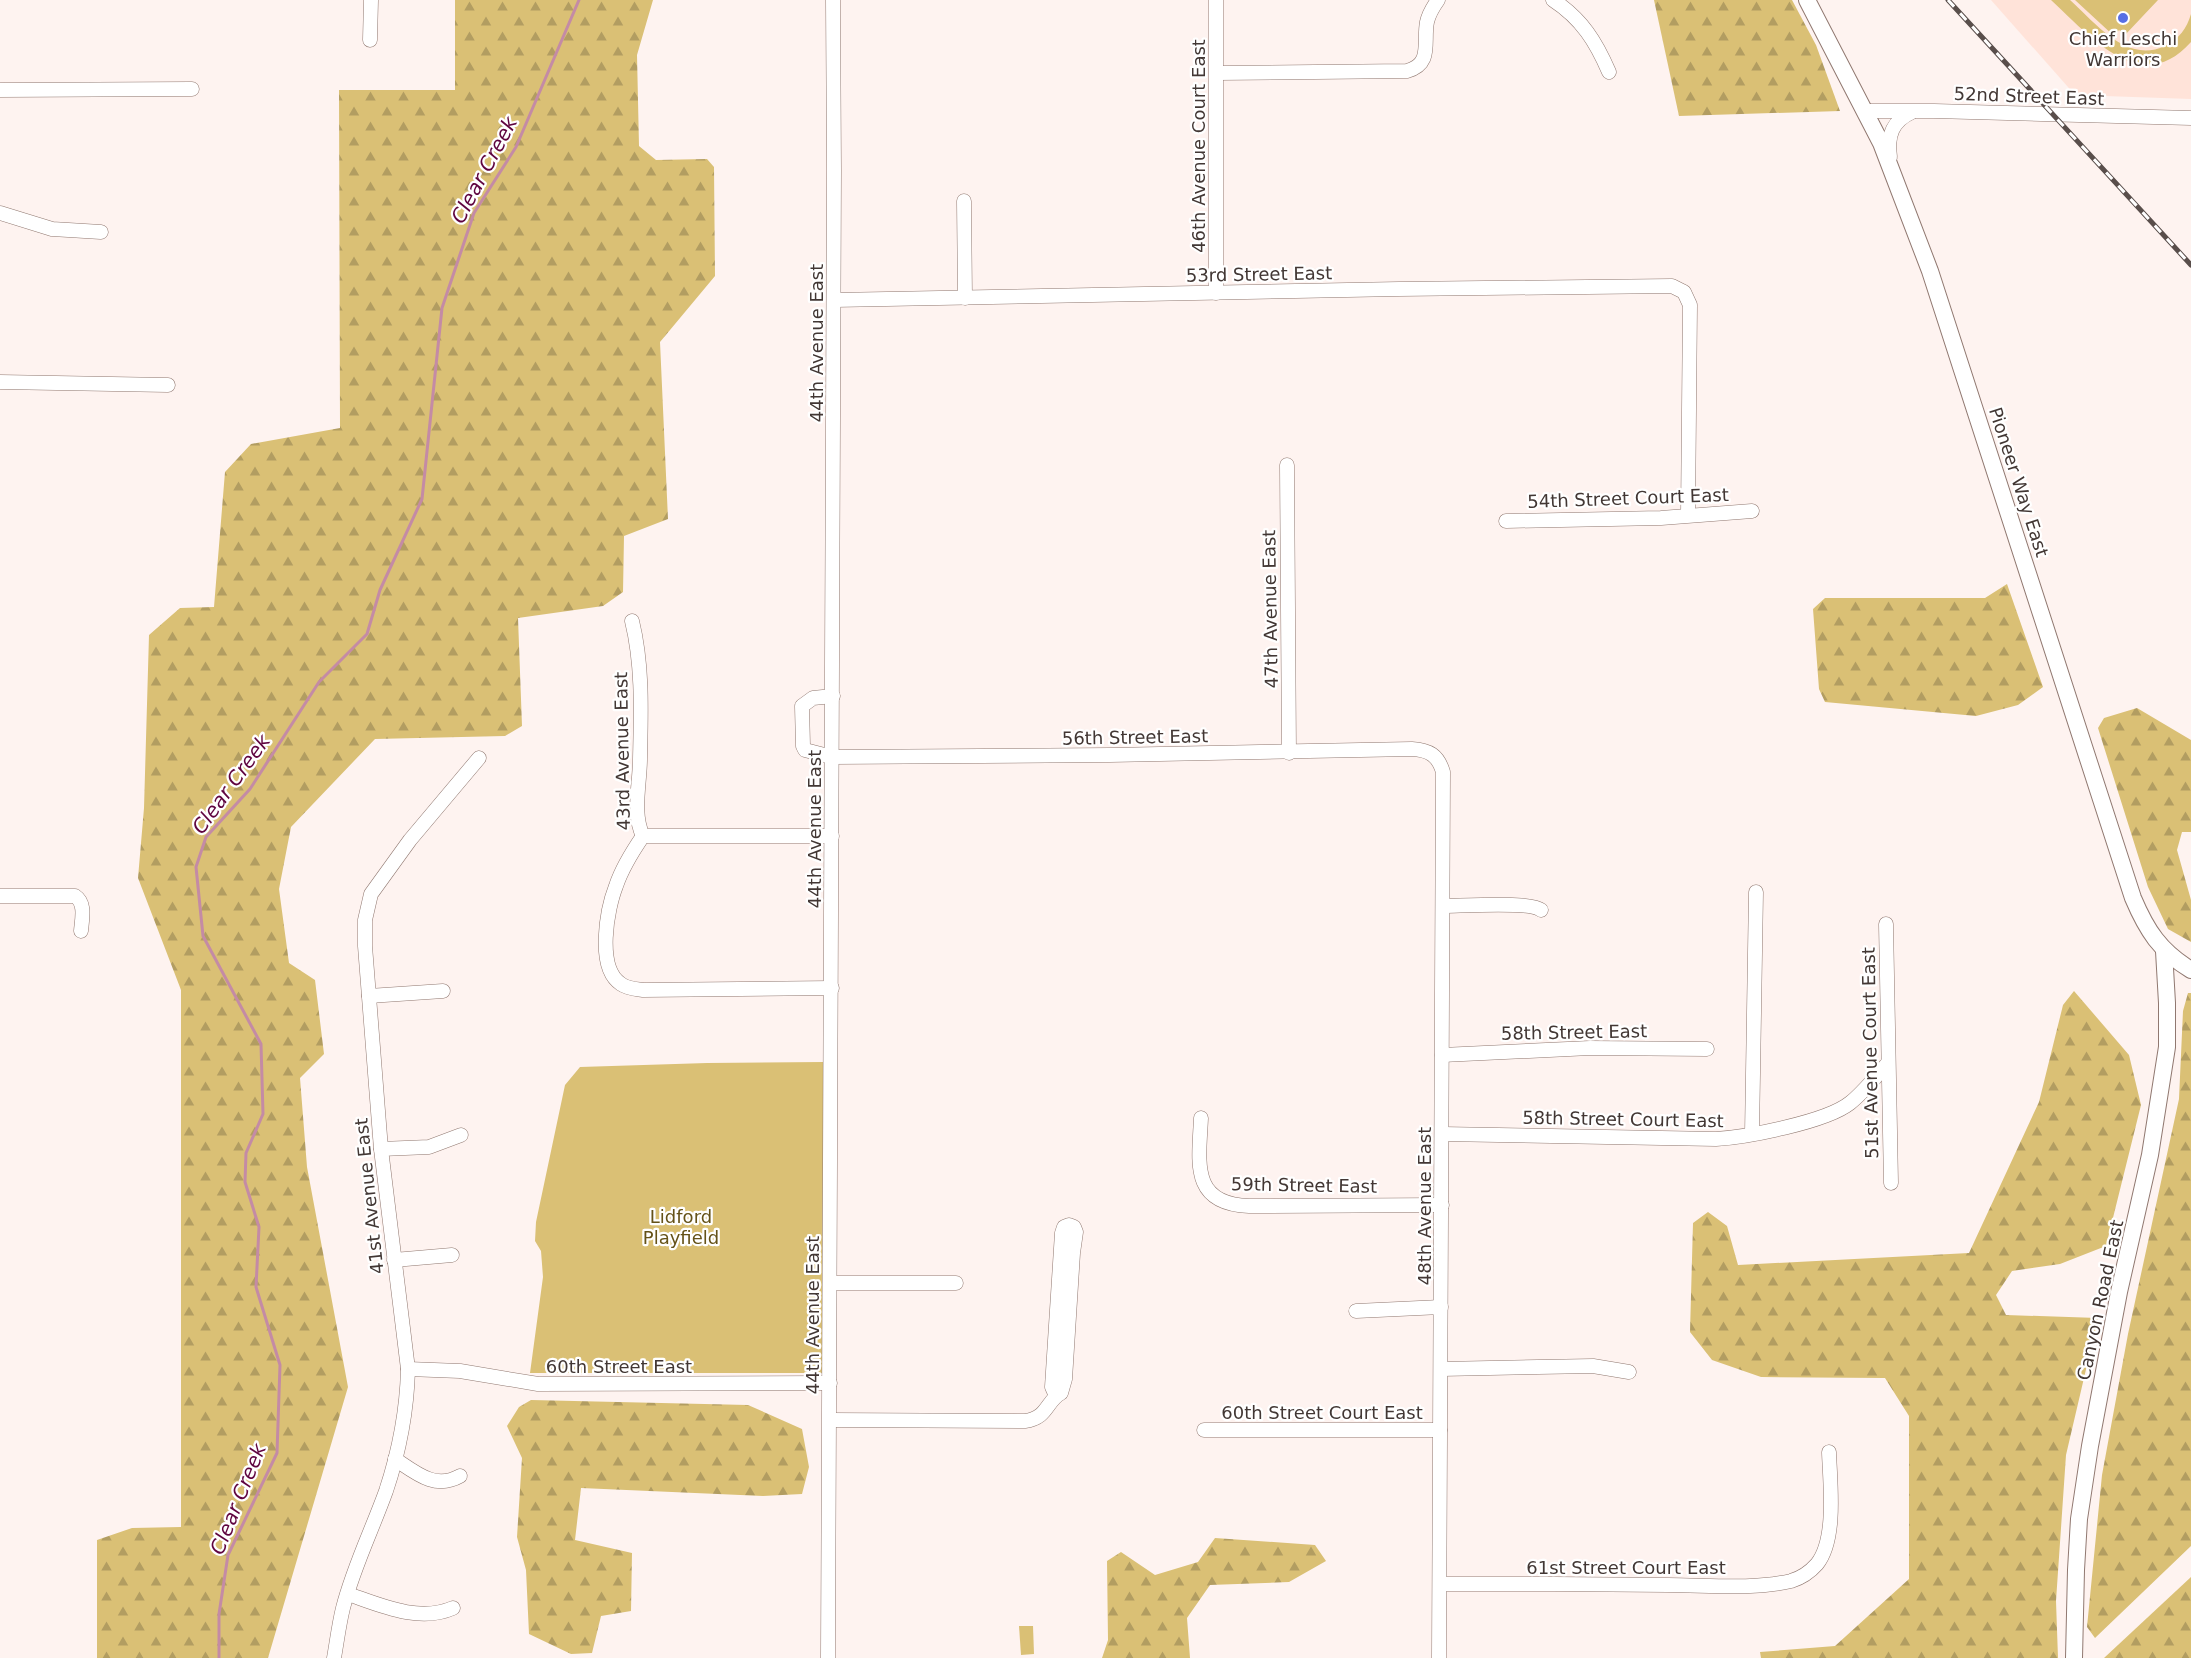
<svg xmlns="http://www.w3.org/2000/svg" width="2191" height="1658" viewBox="0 0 2191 1658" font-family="'DejaVu Sans',sans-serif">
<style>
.built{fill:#ffe3d9}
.forest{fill:url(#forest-firs)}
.park{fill:#dac075}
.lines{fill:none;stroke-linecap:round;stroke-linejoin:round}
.stream{stroke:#c48ba5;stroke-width:3}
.minor-casing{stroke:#907870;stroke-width:15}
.major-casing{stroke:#907870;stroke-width:18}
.minor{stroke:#fff;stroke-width:14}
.major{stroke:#fff;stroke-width:16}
.rail-casing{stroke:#594e4b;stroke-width:5}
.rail{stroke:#fff;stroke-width:3;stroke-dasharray:9;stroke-linecap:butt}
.poi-dot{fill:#576fe5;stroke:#fff;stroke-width:2}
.labels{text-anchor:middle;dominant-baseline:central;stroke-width:4.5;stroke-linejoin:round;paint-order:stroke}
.poi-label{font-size:18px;fill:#423734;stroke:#fff}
.street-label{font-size:18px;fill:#423734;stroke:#fff}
.park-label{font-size:18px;fill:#655218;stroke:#fff}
.water-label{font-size:20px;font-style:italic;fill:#5f043f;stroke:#fff}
</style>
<defs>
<pattern id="forest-firs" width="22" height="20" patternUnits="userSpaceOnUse" patternTransform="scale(1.5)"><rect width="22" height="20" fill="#dac075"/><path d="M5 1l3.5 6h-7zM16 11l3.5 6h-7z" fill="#b29d61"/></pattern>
</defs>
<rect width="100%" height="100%" fill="#fef3f0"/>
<!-- built -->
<polygon class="built" points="1991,0 2191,0 2191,99 2075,95"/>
<!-- forest -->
<g class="forest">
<polygon points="455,0 653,0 637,55 639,146 656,160 707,159 714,167 715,276 660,342 668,519 624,536 623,592 603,606 518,618 522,726 505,736 375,739 291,827 279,889 289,963 315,980 324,1054 300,1078 307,1167 348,1387 268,1658 97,1658 97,1540 132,1528 181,1527 181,990 138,878 144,808 149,635 180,608 214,607 225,472 251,444 340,428 339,90 455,90"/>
<polygon points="1654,0 1792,0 1816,45 1840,111 1679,116"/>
<polygon points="2007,584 2043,687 2018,705 1976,716 1825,702 1819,689 1813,609 1825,598 1985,598"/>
<polygon points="2137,708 2191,740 2191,832 2182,832 2177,850 2191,900 2191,942 2168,929 2148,887 2098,728 2104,718"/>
<polygon points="2074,991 2129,1055 2141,1105 2106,1246 2060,1264 2012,1271 1996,1295 2006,1315 2098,1318 2066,1455 2056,1601 2058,1658 1761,1658 1760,1652 1835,1646 1909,1579 1909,1416 1885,1378 1761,1377 1712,1360 1690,1332 1693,1223 1708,1212 1727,1226 1738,1265 1969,1253 2039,1102 2063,1005"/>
<polygon points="2188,993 2191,993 2191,1546 2095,1638 2087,1627 2102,1475 2128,1334 2179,1099 2183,1011"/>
<polygon points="531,1400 748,1405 802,1429 809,1467 802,1494 763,1496 581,1488 575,1540 632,1553 631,1611 601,1616 592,1653 571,1654 529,1634 526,1570 517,1537 522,1458 507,1426 519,1407"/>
<polygon points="1215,1538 1315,1545 1326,1561 1289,1582 1210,1585 1187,1618 1190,1658 1102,1658 1108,1640 1107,1561 1121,1552 1155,1575 1198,1562"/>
<polygon points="2191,1577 2191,1658 2104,1658"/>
</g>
<!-- park -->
<g class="park">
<path d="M2051 0H2070C2096 23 2126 64 2165 46 2179 39 2187 28 2191 14V42C2141 99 2088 34 2051 0Z"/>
<polygon points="2075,0 2158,0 2125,35 2119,30 2114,36"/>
<polygon points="824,1062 824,1373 530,1373 543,1277 541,1251 535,1241 536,1222 565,1085 580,1067 707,1063"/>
<polygon points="1019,1626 1033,1626 1034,1654 1021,1655"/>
</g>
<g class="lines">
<!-- stream -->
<polyline class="stream" points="219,1658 219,1614 228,1555 277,1453 280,1365 256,1287 259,1227 245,1182 246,1153 263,1114 261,1044 203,936 196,867 206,837 250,789 319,682 367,634 380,590 422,499 442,308 474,213 516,147 579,0"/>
<!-- minor casing -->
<g class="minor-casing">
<g id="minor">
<polyline points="1216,0 1216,293"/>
<path d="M1553 0C1582 19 1596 42 1609 72"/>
<polyline points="370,40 371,0"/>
<path d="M1217 73 1407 71C1433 64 1423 42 1427 22 1429 13 1433 7 1438 0"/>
<polyline points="0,90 192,89"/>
<polyline points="1866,111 1934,111 2191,118"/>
<path d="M1890 157C1887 136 1892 121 1912 112"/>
<polyline points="964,201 965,298"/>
<polyline points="0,213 52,229 101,232"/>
<polyline points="834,300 1399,289 1672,286 1684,292 1690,305 1688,515"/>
<polyline points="0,382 168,385"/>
<polyline points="1287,465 1289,753"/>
<polyline points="1506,521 1661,518 1752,511"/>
<path d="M632 621C643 666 641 713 640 759 640 783 632 814 643 836"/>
<path d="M833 696 813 698 802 706 803 746 805 750 832 757 1110 755 1412 749C1429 750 1438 755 1443 772L1439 1658"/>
<path d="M643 836C632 852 622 868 616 886 607 909 596 968 621 984 628 989 636 989 643 990L832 988"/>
<polyline points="643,836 832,836"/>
<path d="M0 896H75C86 903 82 919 81 931"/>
<path d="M1443 906C1461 906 1530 901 1541 910"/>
<polyline points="1886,924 1891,1183"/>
<polyline points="369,996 443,991"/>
<polyline points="1442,1055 1590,1048 1707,1049"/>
<path d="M1201 1118C1199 1162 1190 1204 1249 1206L1442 1205"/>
<path d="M1442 1134 1716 1139C1747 1137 1826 1122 1850 1103 1864 1092 1876 1076 1888 1063"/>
<polyline points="1752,1134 1756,892"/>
<polyline points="381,1149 429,1147 461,1135"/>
<polyline points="394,1260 452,1255"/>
<polyline points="830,1283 956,1283"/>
<polyline points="1356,1311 1441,1307"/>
<polyline points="408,1369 460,1371 538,1384 830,1383"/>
<polyline points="1441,1369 1593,1366 1629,1372"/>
<path d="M830 1420 1025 1421C1048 1418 1046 1401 1061 1393L1065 1379 1073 1253 1076 1232 1074 1227 1069 1225 1064 1227 1062 1233 1052 1387 1056 1396"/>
<polyline points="1204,1430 1440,1430"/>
<path d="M395 1459C416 1473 435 1490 460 1476"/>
<path d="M1441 1584C1517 1584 1592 1584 1668 1585 1708 1585 1751 1590 1791 1581 1801 1578 1810 1572 1817 1564 1837 1539 1830 1483 1829 1452"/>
<path d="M348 1594C380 1605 419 1623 453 1608"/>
<path d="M334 1658C337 1641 339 1624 343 1608 353 1568 372 1530 386 1491 399 1452 407 1410 408 1369L381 1149 365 946V920L371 894 410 840 479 758"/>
<polyline points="828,1658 834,170 833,0"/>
</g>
</g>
<!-- major casing -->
<g class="major-casing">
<g id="major">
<path d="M1807 0 1881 143 1930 271 2133 898C2147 931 2160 951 2191 970"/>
<polyline points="2074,1658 2076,1570 2079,1519 2090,1446 2119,1292 2150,1155 2167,1047 2167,1003 2164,951"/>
</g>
</g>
<!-- minor -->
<use href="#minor" class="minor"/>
<!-- major -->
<use href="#major" class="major"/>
<!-- rail casing -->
<g class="rail-casing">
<polyline id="rail" points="1948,0 2191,265"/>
</g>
<!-- rail -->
<use href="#rail" class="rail"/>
</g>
<!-- markers -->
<circle class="poi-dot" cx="2123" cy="18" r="6"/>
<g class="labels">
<!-- poi labels -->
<g class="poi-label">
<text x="2123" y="38">Chief Leschi<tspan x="2123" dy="21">Warriors</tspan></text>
</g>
<!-- street labels -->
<g class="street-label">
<text transform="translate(2029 96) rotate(2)">52nd Street East</text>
<text transform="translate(1198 146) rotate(-90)">46th Avenue Court East</text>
<text transform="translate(1259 274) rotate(-1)">53rd Street East</text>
<text transform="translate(816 343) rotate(-90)">44th Avenue East</text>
<text transform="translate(2019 482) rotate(72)">Pioneer Way East</text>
<text transform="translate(1628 498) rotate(-2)">54th Street Court East</text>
<text transform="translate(1270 609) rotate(-91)">47th Avenue East</text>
<text transform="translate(1135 737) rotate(-1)">56th Street East</text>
<text transform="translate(622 751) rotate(-91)">43rd Avenue East</text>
<text transform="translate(814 829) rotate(-90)">44th Avenue East</text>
<text transform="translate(1574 1032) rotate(-1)">58th Street East</text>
<text transform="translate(1870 1053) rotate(-91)">51st Avenue Court East</text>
<text transform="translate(1623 1119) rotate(1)">58th Street Court East</text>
<text transform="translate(1304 1185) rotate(1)">59th Street East</text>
<text transform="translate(369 1196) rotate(-96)">41st Avenue East</text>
<text transform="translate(1424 1206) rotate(-90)">48th Avenue East</text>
<text transform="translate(2100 1300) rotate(-78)">Canyon Road East</text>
<text transform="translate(812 1315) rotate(-90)">44th Avenue East</text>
<text x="619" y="1366">60th Street East</text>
<text x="1322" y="1412">60th Street Court East</text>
<text x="1626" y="1567">61st Street Court East</text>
</g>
<!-- park labels -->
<g class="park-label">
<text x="681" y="1216">Lidford<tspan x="681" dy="21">Playfield</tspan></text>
</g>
<!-- water labels -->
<g class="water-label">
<text transform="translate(484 170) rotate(-62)">Clear Creek</text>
<text transform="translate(231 784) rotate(-54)">Clear Creek</text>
<text transform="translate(238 1499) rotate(-68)">Clear Creek</text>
</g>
</g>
</svg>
